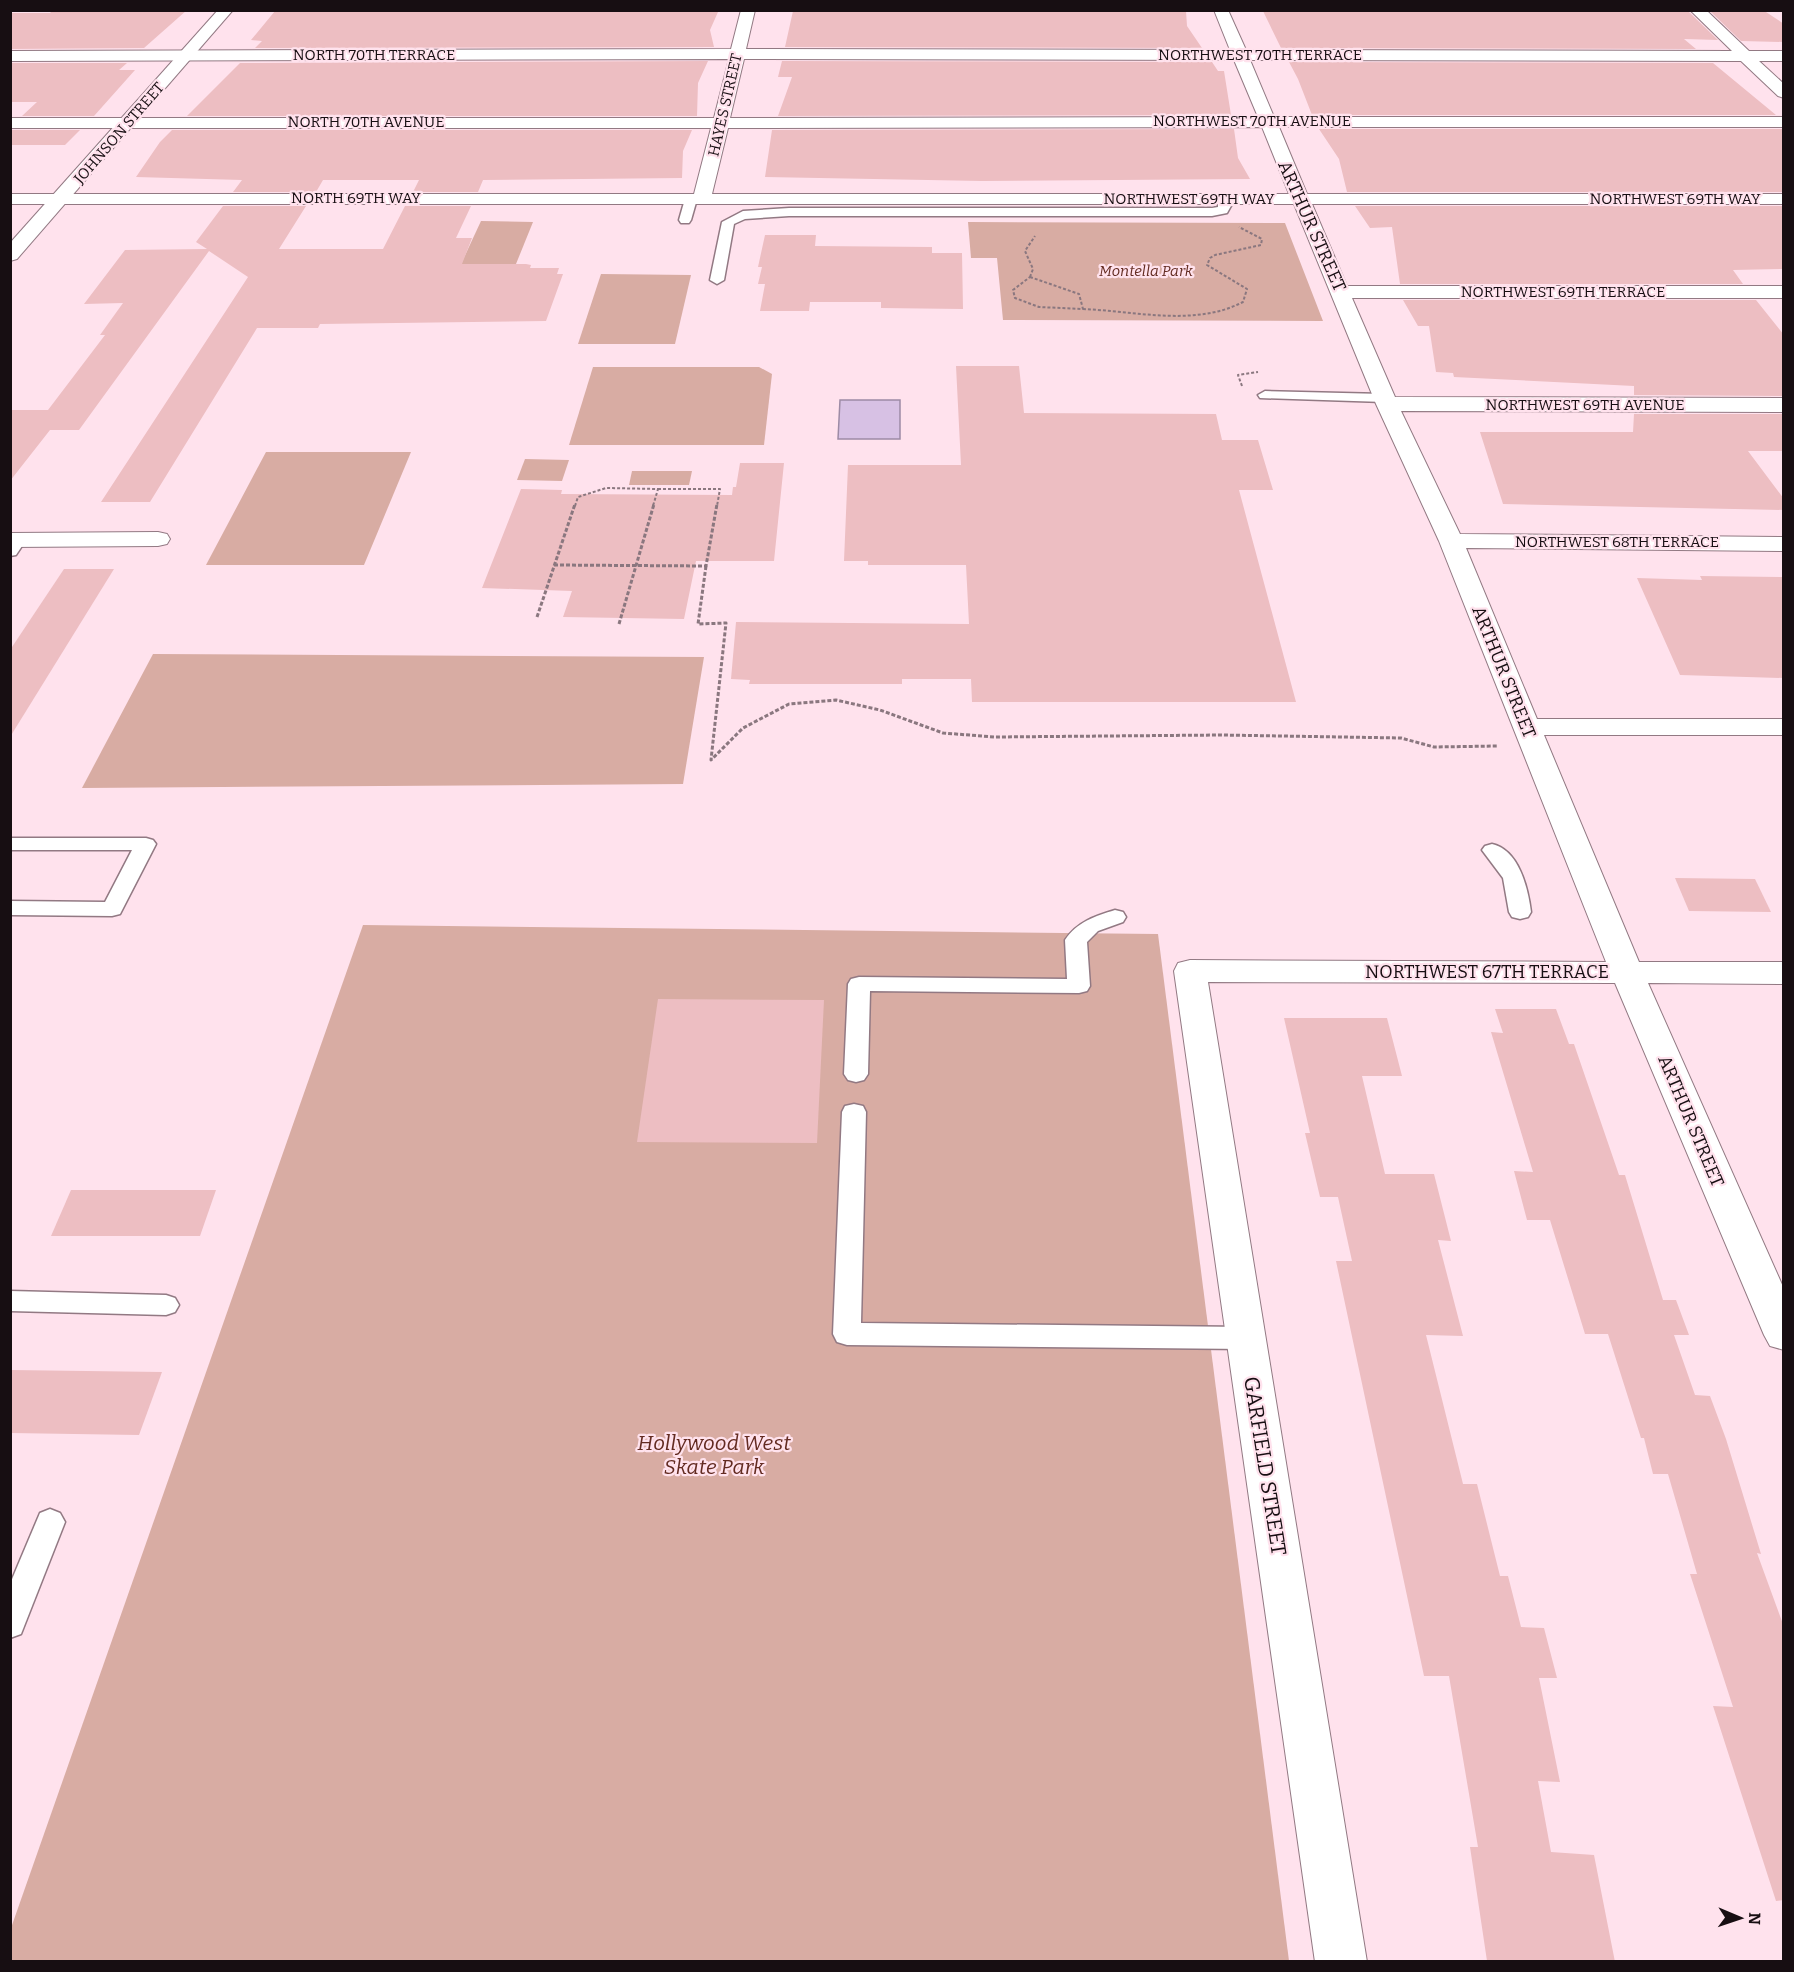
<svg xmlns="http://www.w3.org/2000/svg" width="1794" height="1972" viewBox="0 0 1794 1972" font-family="Bitter,serif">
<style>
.green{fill:#d8aca3}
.water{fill:#d7c1e4;stroke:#9d8ba5;stroke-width:1.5}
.building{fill:#edbec2}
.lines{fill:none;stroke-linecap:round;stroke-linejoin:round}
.service-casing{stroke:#927983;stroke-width:3}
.minor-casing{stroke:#927983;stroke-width:2}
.tertiary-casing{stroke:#927983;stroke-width:2}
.path-far1{stroke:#8a777f;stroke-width:2;stroke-dasharray:3 2;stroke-linecap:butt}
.path{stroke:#8a777f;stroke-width:3;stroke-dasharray:4 2;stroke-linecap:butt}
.service{fill:#fff;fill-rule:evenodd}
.minor{fill:#fff;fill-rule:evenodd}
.tertiary{fill:#fff;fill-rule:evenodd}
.labels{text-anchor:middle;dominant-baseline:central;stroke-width:4.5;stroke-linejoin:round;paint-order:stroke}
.far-street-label{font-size:15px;fill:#170e12;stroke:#ffe2ed}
.far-park-label{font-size:15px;font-style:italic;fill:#632b21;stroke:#ffe2ed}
.street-label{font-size:18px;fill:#170e12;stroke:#ffe2ed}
.near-park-label{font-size:21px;font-style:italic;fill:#632b21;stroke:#ffe2ed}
.near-street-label{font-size:21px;fill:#170e12;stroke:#ffe2ed}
</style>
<rect width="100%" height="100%" fill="#ffe2ed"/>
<!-- green -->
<g class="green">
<polygon points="481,221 533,222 516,264 461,264"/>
<polygon points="968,222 1285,223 1323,321 1003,320 997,258 971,258"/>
<polygon points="601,274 691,275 675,344 578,344"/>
<polygon points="593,367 759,367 772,374 764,445 569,445"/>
<polygon points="266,452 411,452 364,565 206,565"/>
<polygon points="525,459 569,460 562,481 517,480"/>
<polygon points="632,471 692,471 689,485 629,485"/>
<polygon points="153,654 704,657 683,784 82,788"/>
<polygon points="363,925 1158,934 1289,1961 11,1962 11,1928"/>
</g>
<!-- water -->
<polygon class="water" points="840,400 900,400 900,439 838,439"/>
<!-- building -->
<g class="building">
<polygon points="53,10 100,11 187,10 144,48 10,49 10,13 50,13"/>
<polygon points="626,10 718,12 710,30 714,47 255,48 262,41 251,40 275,11"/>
<polygon points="1562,10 1689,12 1718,40 1684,39 1696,49 1281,48 1263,11"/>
<polygon points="1763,10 1784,24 1784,42 1741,41 1711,12"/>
<polygon points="793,11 1186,11 1187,26 1202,48 785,47"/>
<polygon points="708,61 698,83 697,116 187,116 240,63"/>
<polygon points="782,61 1212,62 1218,71 1224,71 1231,115 778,116 792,77 778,77"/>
<polygon points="1289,62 1713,63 1776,115 1312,115 1298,79"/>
<polygon points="10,63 127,63 119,70 135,70 94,116 22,116 37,102 10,102"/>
<polygon points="1234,129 1238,158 1250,179 982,181 765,177 772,130"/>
<polygon points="1319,129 1784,129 1784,192 1347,192 1339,159"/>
<polygon points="10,130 80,130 65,145 10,145"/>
<polygon points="172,130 692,130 683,151 682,178 483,180 478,192 413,192 419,180 323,180 316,192 233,192 242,180 136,177 160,142"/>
<polygon points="223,206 306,206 279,249 383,249 405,206 471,206 456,238 472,238 462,264 526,264 531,265 530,268 559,268 557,274 563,274 546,321 320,324 318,328 257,328 150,502 101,502 248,277 209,251 79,430 50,430 10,481 10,410 48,410 105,335 100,335 123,303 84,304 125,250 207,249 196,242"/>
<polygon points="1355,206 1784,206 1784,269 1733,270 1743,284 1400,284 1392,227 1370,228"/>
<polygon points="765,235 816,235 815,246 932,247 932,253 962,253 963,309 881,308 881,302 810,302 809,311 760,311 765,284 758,284 762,267 758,267"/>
<polygon points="1403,300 1756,300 1784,335 1784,396 1634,395 1634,386 1454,377 1453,373 1436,372 1429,326 1418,326"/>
<polygon points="956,366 1019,366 1024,413 1216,414 1222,440 1258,440 1273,490 1239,490 1296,702 972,702 971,679 902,679 902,684 749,684 750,680 731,679 736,622 969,624 966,565 868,565 868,561 844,561 848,465 961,465"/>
<polygon points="1634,414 1784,414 1784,451 1748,451 1784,499 1784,510 1503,504 1480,432 1633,432"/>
<polygon points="740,463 784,463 774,561 696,561 684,619 563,617 572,591 482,588 521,489 562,490 561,494 732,495 733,487 736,487"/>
<polygon points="64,569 114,569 10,737 10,650"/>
<polygon points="1700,576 1784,577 1784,678 1680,675 1637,578 1702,580"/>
<polygon points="1675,878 1755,879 1771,912 1689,911"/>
<polygon points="658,999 824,1000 817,1143 637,1142"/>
<polygon points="1495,1009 1556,1009 1569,1044 1574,1044 1619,1175 1625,1175 1663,1300 1676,1300 1689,1335 1674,1335 1695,1395 1710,1396 1726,1439 1761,1554 1757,1553 1784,1627 1784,1900 1776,1901 1713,1706 1733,1707 1690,1574 1697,1574 1668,1474 1653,1474 1644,1438 1641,1438 1608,1334 1585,1334 1550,1220 1527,1220 1514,1171 1533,1172 1491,1032 1503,1033"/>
<polygon points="1284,1018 1387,1018 1402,1076 1362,1076 1385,1174 1434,1174 1451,1241 1438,1240 1463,1336 1426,1335 1463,1484 1477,1484 1500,1576 1508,1576 1521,1627 1544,1628 1557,1678 1539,1678 1560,1782 1538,1781 1551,1852 1594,1855 1615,1962 1487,1961 1470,1847 1478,1847 1449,1676 1424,1676 1336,1261 1352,1261 1338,1197 1320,1197 1305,1133 1310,1133"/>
<polygon points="71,1190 216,1190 200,1236 51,1236"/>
<polygon points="10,1370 162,1372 139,1435 10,1433"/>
</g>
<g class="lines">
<!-- service casing -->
<g class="service-casing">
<g id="service">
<polygon points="691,195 697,199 691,220 689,223 681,223 679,220 685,199"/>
<polygon points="1224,195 1228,196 1232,204 1227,213 1212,216 789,216 745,219 734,224 724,280 717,284 710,280 722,222 743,211 789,208 1212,208 1218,207 1218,199"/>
<polygon points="1265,391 1384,394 1391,398 1384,402 1260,398 1258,395"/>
<polygon points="18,535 26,540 16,555 10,556 10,539"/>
<polygon points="10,838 146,838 153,840 156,844 120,914 112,916 10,915 10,901 105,902 132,850 10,850"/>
<path d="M1492 844C1519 850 1528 888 1531 912L1528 917 1520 919 1512 917 1509 912 1503 878 1482 850 1485 846Z"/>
<path d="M1115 910 1123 912 1126 917 1123 922 1098 931 1087 942 1090 986 1087 991 1079 993 870 991 868 1074 864 1080 856 1082 848 1080 844 1074 848 984 851 979 859 977 1067 979 1065 940C1077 922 1095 916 1115 910Z"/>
<polygon points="854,1104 863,1106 866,1112 861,1323 1246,1327 1256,1330 1260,1338 1256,1346 1246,1349 847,1345 837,1342 833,1334 842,1112 845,1106"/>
<polygon points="10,1291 166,1295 175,1298 179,1305 175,1312 166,1315 10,1311"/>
<polygon points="50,1509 60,1513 65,1522 21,1634 10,1638 10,1584 40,1513"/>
</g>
</g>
<!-- minor casing -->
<g class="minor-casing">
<g id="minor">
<path d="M741 10H755L746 49 1230 50 1214 10H1228L1246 50 1732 51 1690 10H1706L1749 51H1784V61H1759L1784 84V98L1778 96 1741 61 1250 60 1274 117H1784V127H1279L1307 194H1784V204H1312L1347 286H1784V298H1352L1395 397 1784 398V412L1401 411 1460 534 1784 537V551L1466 548 1537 719H1784V735H1544L1639 962H1784V984L1648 983 1784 1289V1350L1770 1346 1764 1335 1615 983 1208 982 1367 1962H1315L1174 971 1178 963 1190 960 1606 962 1439 541 1376 404 1294 204H10V194H694L711 128H10V118H714L729 59 10 61V51L731 49ZM744 59 1234 60 1258 117 730 118ZM1262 127 1289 194H712L728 128Z"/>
<polygon points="158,532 167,534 170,539 167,544 158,546 10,547 10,533"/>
</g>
</g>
<!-- tertiary casing -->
<g class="tertiary-casing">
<polygon id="tertiary" points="218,10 233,10 17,259 10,261 10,243"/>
</g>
<!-- path-far1 -->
<g class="path-far1">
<polyline points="1030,277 1033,269 1025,251 1035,236"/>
<polygon points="1030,277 1079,294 1083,309 1039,307 1015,298 1013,290"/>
<path d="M1083 309C1134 311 1195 327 1243 302L1247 289 1207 265 1210 258 1215 255 1261 245 1262 239 1239 227"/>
<polyline points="1242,386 1238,375 1258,372"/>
<polyline points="658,489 720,489 717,506"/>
<polyline points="575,506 578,497 606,488 658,489 653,506"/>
</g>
<!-- path -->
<g class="path">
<polyline points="554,565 706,566 717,504"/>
<polyline points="706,566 698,624 726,623 711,760 743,728 789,704 836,700 880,710 943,733 994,737 1221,735 1401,738 1434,747 1497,746"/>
<polyline points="537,617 575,504"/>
<polyline points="619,624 654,504"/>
</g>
<!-- service -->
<use href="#service" class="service"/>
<!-- minor -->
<use href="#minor" class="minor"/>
<!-- tertiary -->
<use href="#tertiary" class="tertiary"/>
</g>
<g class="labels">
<!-- far-street labels -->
<g class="far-street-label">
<text x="374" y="55">NORTH 70TH TERRACE</text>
<text x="1260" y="55">NORTHWEST 70TH TERRACE</text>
<text transform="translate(725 105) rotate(-77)">HAYES STREET</text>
<text x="1252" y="121">NORTHWEST 70TH AVENUE</text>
<text x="366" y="122">NORTH 70TH AVENUE</text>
<text transform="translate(119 133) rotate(-49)">JOHNSON STREET</text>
<text x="356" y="198">NORTH 69TH WAY</text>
<text x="1189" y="199">NORTHWEST 69TH WAY</text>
<text x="1675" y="199">NORTHWEST 69TH WAY</text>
<text x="1563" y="292">NORTHWEST 69TH TERRACE</text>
<text x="1585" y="405">NORTHWEST 69TH AVENUE</text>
<text x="1617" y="542">NORTHWEST 68TH TERRACE</text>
</g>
<!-- far-park labels -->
<g class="far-park-label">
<text x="1146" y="271">Montella Park</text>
</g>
<!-- street labels -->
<g class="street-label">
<text transform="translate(1312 226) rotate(66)">ARTHUR STREET</text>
<text transform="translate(1504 672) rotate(68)">ARTHUR STREET</text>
<text x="1487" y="972">NORTHWEST 67TH TERRACE</text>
<text transform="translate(1691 1121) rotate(67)">ARTHUR STREET</text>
</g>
<!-- near-park labels -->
<g class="near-park-label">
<text x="714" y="1443">Hollywood West<tspan x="714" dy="24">Skate Park</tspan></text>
</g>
<!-- near-street labels -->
<g class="near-street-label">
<text transform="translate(1265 1466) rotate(81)">GARFIELD STREET</text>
</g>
</g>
<!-- border -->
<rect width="1794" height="1972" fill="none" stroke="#170e12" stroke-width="24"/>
<!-- north arrow -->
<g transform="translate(1740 1918) rotate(92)" stroke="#ffe2ed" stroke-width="4.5" paint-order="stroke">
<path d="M0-4.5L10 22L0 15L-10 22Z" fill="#170e12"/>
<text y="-9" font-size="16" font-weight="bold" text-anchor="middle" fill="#170e12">N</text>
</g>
</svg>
